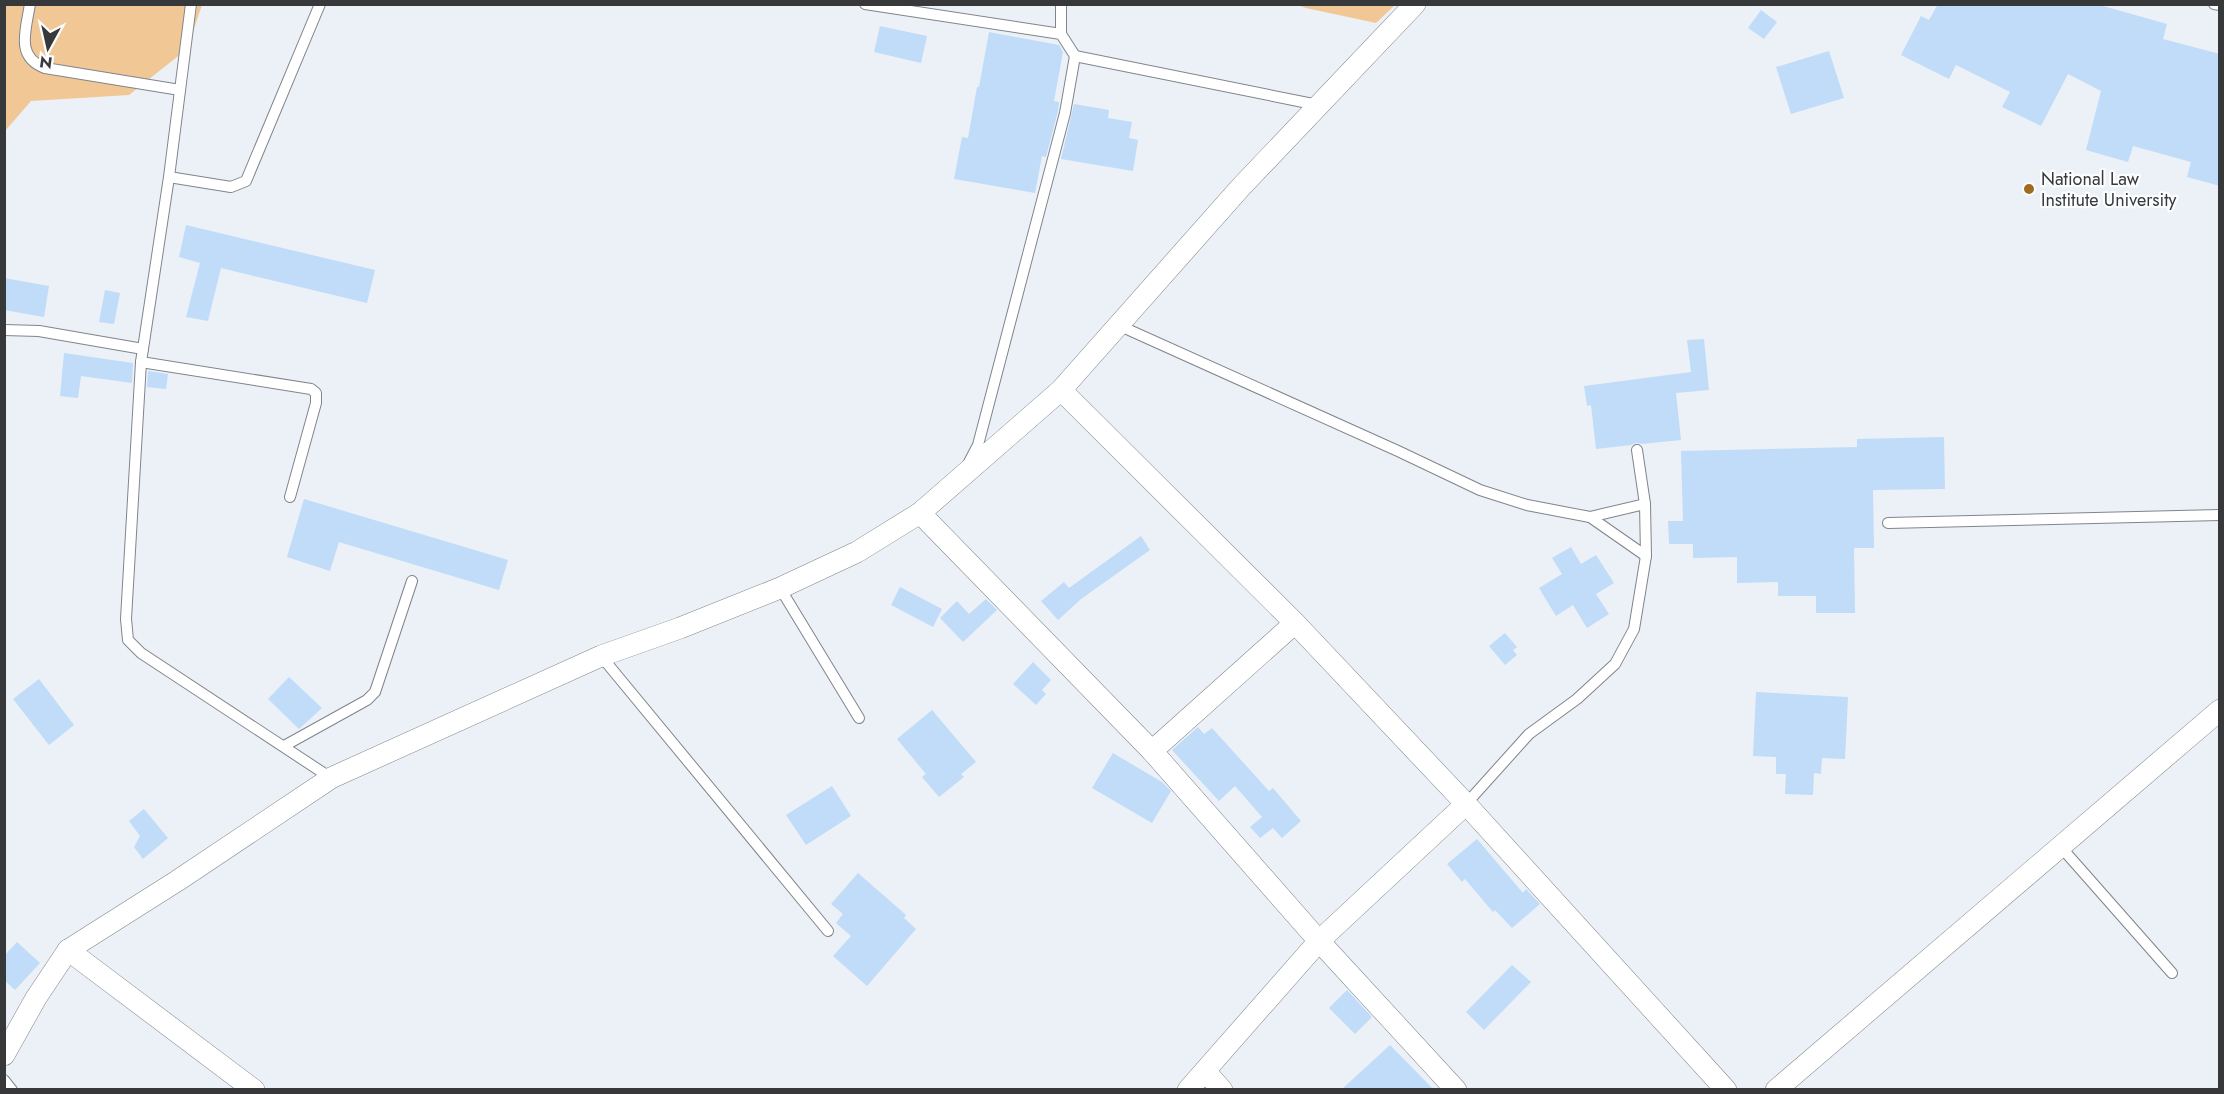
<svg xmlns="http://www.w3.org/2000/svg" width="2224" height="1094" viewBox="0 0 2224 1094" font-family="Jost,sans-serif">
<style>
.green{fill:#f1c795}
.building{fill:#c0dcf8}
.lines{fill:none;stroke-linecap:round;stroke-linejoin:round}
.lane-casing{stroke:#80858b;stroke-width:12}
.street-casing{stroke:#80858b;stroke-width:22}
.lane{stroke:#fff;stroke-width:10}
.street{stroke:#fff;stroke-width:21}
.poi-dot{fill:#9e6b21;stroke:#fcfdff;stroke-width:2}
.labels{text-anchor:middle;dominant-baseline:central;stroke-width:4.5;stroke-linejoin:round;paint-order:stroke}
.poi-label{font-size:18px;fill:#36383a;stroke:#fcfdff;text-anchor:start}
</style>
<rect width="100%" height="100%" fill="#ebf1f7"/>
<!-- green -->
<g class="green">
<polygon points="5,5 202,5 187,49 129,95 31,101 5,131"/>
<polygon points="1298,5 1395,5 1376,23 1306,8"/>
</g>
<!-- building -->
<g class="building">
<polygon points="1938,4 2096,4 2167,24 2163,39 2220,54 2220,186 2187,177 2191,162 2133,146 2128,162 2086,150 2101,91 2068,74 2041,126 2002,107 2010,92 1956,65 1949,79 1901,55 1921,16 1929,20"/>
<polygon points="1761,10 1777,22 1764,39 1748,28"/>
<polygon points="880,26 927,36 921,63 874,52"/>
<polygon points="989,32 1059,45 1063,52 1054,101 1059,102 1058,111 1046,157 1042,156 1035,193 954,179 962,137 968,138 977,87 979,87"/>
<polygon points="1829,51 1844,98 1791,114 1776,67"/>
<polygon points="1074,104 1109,110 1108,118 1132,122 1129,138 1138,140 1133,171 1061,159"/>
<polygon points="186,225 375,270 367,303 221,268 208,321 186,317 200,263 179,257"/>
<polygon points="4,278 49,286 44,317 4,310"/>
<polygon points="105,290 120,293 114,324 99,322"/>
<polygon points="1704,339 1709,390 1676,393 1681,440 1642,444 1636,443 1631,445 1596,449 1591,405 1587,406 1584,386 1691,372 1687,340"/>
<polygon points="64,353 133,363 132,383 81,376 78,398 60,396"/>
<polygon points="148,371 168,374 166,389 147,387"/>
<polygon points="1944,437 1945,489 1873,490 1874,548 1854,548 1855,613 1816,613 1816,596 1778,596 1778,582 1737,583 1737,557 1693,558 1693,544 1669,544 1668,521 1683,521 1681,451 1857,447 1857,439"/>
<polygon points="304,499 508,560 499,590 339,542 330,571 287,557"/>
<polygon points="1141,536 1150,550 1081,599 1058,620 1041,601 1064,582 1069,588"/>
<polygon points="1571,547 1581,564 1596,555 1614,583 1596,594 1609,614 1587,628 1573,605 1556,616 1539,588 1562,574 1552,558"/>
<polygon points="900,587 942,609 933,627 891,605"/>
<polygon points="986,599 997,610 963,642 940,618 957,601 969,614"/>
<polygon points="1505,633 1517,647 1513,650 1517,655 1505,665 1489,646"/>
<polygon points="1033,662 1051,680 1042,690 1046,694 1036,705 1013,684"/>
<polygon points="289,677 322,708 299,729 268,699"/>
<polygon points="39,679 74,725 49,745 13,699"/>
<polygon points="1756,692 1848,697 1845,759 1822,758 1821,774 1814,773 1813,795 1785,794 1786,774 1776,774 1776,757 1753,756"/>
<polygon points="932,710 976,762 961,774 964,777 939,797 922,777 926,774 897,739"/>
<polygon points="1198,727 1204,734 1212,728 1269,791 1273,788 1301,821 1282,838 1273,828 1260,838 1250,827 1262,817 1235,786 1219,801 1172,750"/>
<polygon points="1113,753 1162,782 1171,791 1152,823 1092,788"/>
<polygon points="832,786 851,816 806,845 786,815"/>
<polygon points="144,809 168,838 143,859 134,847 140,836 129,821"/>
<polygon points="1477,839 1523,893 1526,889 1540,904 1512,928 1495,910 1493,912 1465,879 1462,882 1447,864"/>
<polygon points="858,873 906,915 904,918 916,929 867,986 833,956 851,936 836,923 843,914 831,904"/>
<polygon points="17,942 40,963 15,990 4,980 4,956"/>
<polygon points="1512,965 1531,982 1484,1030 1466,1012"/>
<polygon points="1347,990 1372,1017 1355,1034 1329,1008"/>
<polygon points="1390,1045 1433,1089 1342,1089"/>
</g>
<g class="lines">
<!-- lane casing -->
<g class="lane-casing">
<g id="lane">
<path d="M30 4C26 30 15 57 45 68L180 90"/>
<polyline points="191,4 169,177 141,362 126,619 128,640 141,653 331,778"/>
<polyline points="865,4 1061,34 1075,56 1065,113 978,445 968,464"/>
<polyline points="1061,4 1061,34"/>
<polyline points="2214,4 2220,5"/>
<polyline points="1075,56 1318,105"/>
<polyline points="169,177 231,187 246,181 320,4"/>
<polyline points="1118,325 1398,451 1480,490 1527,505 1590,517 1645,504"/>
<polyline points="4,330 39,331 143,349"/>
<polyline points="141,362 311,389 316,393 316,403 290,497"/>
<polyline points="1590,517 1646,556"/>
<polyline points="1888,523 2220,515"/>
<polyline points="780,588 859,718"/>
<polyline points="601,656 828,931"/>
<polyline points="284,746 367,700 375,692 412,581"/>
<polyline points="1466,804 1529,734 1577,699 1615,664 1634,629 1646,556 1645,504 1637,450"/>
<polyline points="2060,846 2172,973"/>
<polyline points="4,1080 12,1090"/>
</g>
</g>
<!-- street casing -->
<g class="street-casing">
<g id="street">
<polyline points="1061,390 1295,623 1466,804 1726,1090"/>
<polyline points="920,513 1152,751 1319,941 1456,1090"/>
<polyline points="1152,751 1295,623"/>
<polyline points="68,950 254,1090"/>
<polyline points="4,1055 36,998 68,950 177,881 331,778 601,656 680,628 780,588 857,552 920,513 1061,390 1240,188 1415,4"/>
<polyline points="1205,1071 1222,1090"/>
<polyline points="1188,1090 1319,941 1466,804"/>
<polyline points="1776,1090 2220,710"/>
</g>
</g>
<!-- lane -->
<use href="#lane" class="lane"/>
<!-- street -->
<use href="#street" class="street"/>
</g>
<!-- markers -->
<circle class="poi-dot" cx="2029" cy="189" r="6"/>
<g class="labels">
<!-- poi labels -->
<g class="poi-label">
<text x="2041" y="179">National Law<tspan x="2041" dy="21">Institute University</tspan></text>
</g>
</g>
<!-- border -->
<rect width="2224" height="1094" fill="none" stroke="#36383a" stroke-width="12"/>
<!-- north arrow -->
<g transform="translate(48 48) rotate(188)" stroke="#fcfdff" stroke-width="4.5" paint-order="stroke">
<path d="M0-4.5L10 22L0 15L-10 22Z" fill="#36383a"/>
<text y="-9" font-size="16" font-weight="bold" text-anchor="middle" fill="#36383a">N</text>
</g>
</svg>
